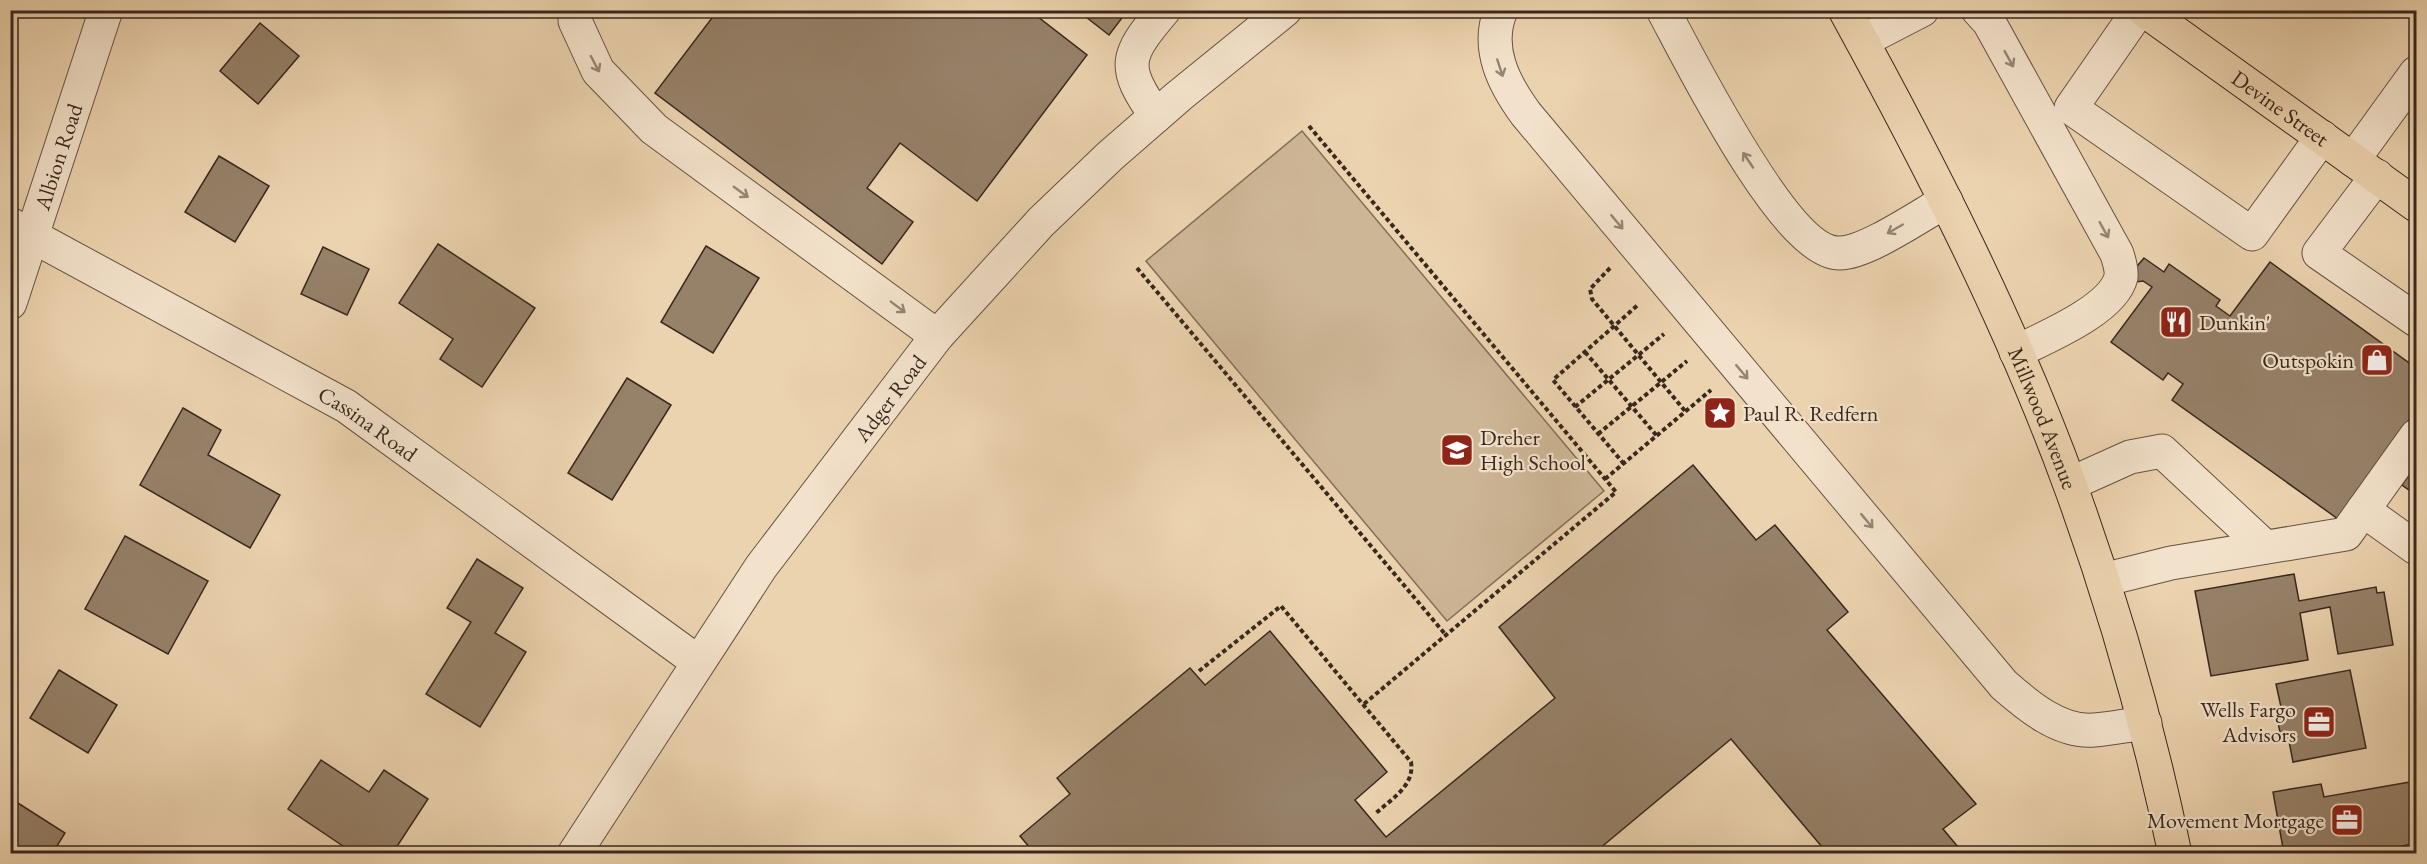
<svg xmlns="http://www.w3.org/2000/svg" width="2427" height="864" viewBox="0 0 2427 864" font-family="'EB Garamond',serif">
<style>
.green{fill:#cdb696;stroke:#826f5a;stroke-width:1.5}
.building{fill:#968169;stroke:#38281e;stroke-width:1.5}
.lines{fill:none;stroke-linecap:round;stroke-linejoin:round}
.minor-casing{stroke:#655342;stroke-width:35}
.major-casing{stroke:#38281e;stroke-width:35}
.path{stroke:#38281e;stroke-width:4;stroke-dasharray:4.5 3;stroke-linecap:butt}
.minor{stroke:#f3e2cb;stroke-width:33}
.major{stroke:#ecd3af;stroke-width:33}
.oneway{stroke:#968574}
.labels{text-anchor:middle;dominant-baseline:central;stroke-width:4.5;stroke-linejoin:round;paint-order:stroke}
.street-label{font-size:22px;fill:#38281e;stroke:#f3e2cb}
.poi-label{font-size:22px;fill:#38281e;stroke:#f3e2cb;text-anchor:start}
</style>
<rect width="100%" height="100%" fill="#ecd3af"/>
<filter id="stains"><feTurbulence type="fractalNoise" baseFrequency=".00333" numOctaves="4"/><feColorMatrix values="0 0 0 0 .2 0 0 0 0 .09 0 0 0 0 .02 0 0 0 .5 -.17"/></filter>
<radialGradient id="worn" r=".72"><stop offset=".6" stop-color="#630" stop-opacity="0"/><stop offset="1" stop-color="#630" stop-opacity=".3"/></radialGradient>
<!-- green -->
<polygon class="green" points="1302,131 1604,491 1447,621 1146,261"/>
<!-- building -->
<g class="building">
<polygon points="723,10 1029,10 1087,55 977,201 900,143 867,188 913,222 882,264 655,93 715,14 719,16"/>
<polygon points="1077,10 1128,10 1109,35"/>
<polygon points="260,23 299,56 258,104 220,71"/>
<polygon points="219,156 269,186 235,242 185,212"/>
<polygon points="438,244 535,308 482,387 440,359 453,339 399,303"/>
<polygon points="706,246 759,278 713,353 661,322"/>
<polygon points="323,247 369,269 347,315 301,294"/>
<polygon points="2144,258 2164,272 2169,264 2220,300 2216,306 2230,316 2270,262 2416,368 2416,410 2338,519 2172,400 2183,384 2168,373 2163,380 2111,342 2152,287 2143,281 2136,282 2132,266 2138,265"/>
<polygon points="627,378 671,405 612,500 568,473"/>
<polygon points="183,408 221,430 208,455 280,495 250,548 140,485"/>
<polygon points="1693,465 1756,540 1775,525 1848,612 1827,630 1976,804 1943,829 1964,854 1828,854 1731,739 1593,854 1035,854 1020,836 1070,794 1057,778 1190,668 1205,685 1270,631 1387,772 1355,800 1386,837 1555,698 1499,627"/>
<polygon points="2416,465 2416,495 2402,485"/>
<polygon points="125,536 208,581 168,654 85,609"/>
<polygon points="477,559 523,588 495,633 526,652 480,727 426,694 471,622 447,608"/>
<polygon points="2294,574 2299,601 2376,587 2377,593 2384,592 2393,645 2338,654 2330,607 2300,613 2308,660 2211,676 2195,591"/>
<polygon points="59,670 117,705 88,753 30,718"/>
<polygon points="2350,670 2366,748 2293,762 2288,736 2281,737 2275,708 2281,707 2276,684"/>
<polygon points="321,760 369,792 384,770 428,799 392,854 355,854 288,809"/>
<polygon points="2416,781 2416,843 2402,846 2403,849 2376,854 2284,854 2273,792 2321,784 2324,797"/>
<polygon points="10,798 65,833 52,854 10,854"/>
</g>
<g class="lines">
<!-- minor casing -->
<g class="minor-casing">
<g id="minor">
<polyline points="577,10 575,21 598,71 654,129 937,336"/>
<path d="M1501 10C1485 48 1504 84 1526 114L2004 685C2028 706 2060 733 2094 730 2111 729 2128 725 2145 723"/>
<path d="M1663 10C1688 56 1786 255 1840 253 1866 253 1921 215 1946 201"/>
<path d="M1978 10 1989 22 2117 254C2119 261 2122 269 2121 277 2113 310 2044 338 2016 352"/>
<polyline points="2139,10 2071,108 2252,234 2322,137"/>
<polyline points="1862,41 1922,10"/>
<path d="M1156 116C1121 66 1125 56 1164 10"/>
<polyline points="2353,160 2416,73"/>
<polyline points="2377,176 2319,253 2416,320"/>
<path id="s1" d="M10 224 346 406 698 662"/>
<path id="s2" d="M10 303 106 10"/>
<polyline points="2070,484 2130,457 2162,451 2265,547"/>
<polyline points="2363,510 2416,548"/>
<polyline points="2103,580 2171,563 2346,534 2416,436"/>
<path id="s3" d="M574 854 761 567 937 336 1041 222 1110 156 1179 96 1285 10"/>
</g>
</g>
<!-- major casing -->
<g class="major-casing">
<g id="major">
<path id="s4" d="M1845 10C1929 163 2010 321 2070 485 2114 605 2149 728 2175 854"/>
<path id="s5" d="M2144 10 2416 205"/>
</g>
</g>
<!-- path -->
<g class="path">
<polyline points="1309,126 1616,492 1364,704"/>
<polyline points="1137,268 1445,634"/>
<polyline points="1610,268 1590,289 1592,299 1685,411"/>
<polyline points="1585,352 1657,436"/>
<polyline points="1575,407 1664,334"/>
<polyline points="1598,434 1687,361"/>
<polyline points="1624,464 1553,380 1639,304"/>
<polyline points="1605,479 1711,390"/>
<path d="M1199 671 1281 606 1411 762C1415 786 1391 799 1375 814"/>
</g>
<!-- minor -->
<use href="#minor" class="minor"/>
<!-- major -->
<use href="#major" class="major"/>
</g>
<!-- one-way arrows -->
<defs><path id="oneway-shaft" d="M-6 0H5M1.5-3L5.5 0L1.5 3" fill="none" stroke-width="1.6" stroke-linecap="round" stroke-linejoin="round" transform="scale(1.5)"/></defs>
<g class="oneway">
<use href="#oneway-shaft" transform="translate(2009 59) rotate(61)"/>
<use href="#oneway-shaft" transform="translate(595 64) rotate(62)"/>
<use href="#oneway-shaft" transform="translate(1500 68) rotate(72)"/>
<use href="#oneway-shaft" transform="translate(1748 160) rotate(-124)"/>
<use href="#oneway-shaft" transform="translate(741 192) rotate(36)"/>
<use href="#oneway-shaft" transform="translate(1617 222) rotate(50)"/>
<use href="#oneway-shaft" transform="translate(1895 229) rotate(150)"/>
<use href="#oneway-shaft" transform="translate(2104 230) rotate(61)"/>
<use href="#oneway-shaft" transform="translate(898 307) rotate(37)"/>
<use href="#oneway-shaft" transform="translate(1742 372) rotate(50)"/>
<use href="#oneway-shaft" transform="translate(1867 521) rotate(50)"/>
</g>
<!-- icons -->
<defs>
<g id="restaurant-square" transform="scale(1.725)"><rect x="-9" y="-9" width="18" height="18" rx="4" fill="#8f2418" stroke="#f3e2cb"/><path d="M-5-6h1v4h1v-4h1v4h1v-4h1v5L-1.5 .5V6h-2V.5L-5-1ZM5-6V6H3V1.5H1.5Q1.5-4 5-6Z" fill="#fff"/></g>
<g id="shop-square" transform="scale(1.725)"><rect x="-9" y="-9" width="18" height="18" rx="4" fill="#8f2418" stroke="#f3e2cb"/><path d="M-5-2.5h2.3a2.7 3.5 0 0 1 5.4 0H5L5.5 6h-11ZM-1.5-2.5h3a1.5 2.3 0 0 0-3 0Z" fill="#fff"/></g>
<g id="sight-square" transform="scale(1.725)"><rect x="-9" y="-9" width="18" height="18" rx="4" fill="#8f2418" stroke="#f3e2cb"/><path d="M0-6L1.8-2.2L6-1.7L2.9 1.2L3.7 5.4L0 3.3L-3.7 5.4L-2.9 1.2L-6-1.7L-1.8-2.2Z" fill="#fff"/></g>
<g id="school-square" transform="scale(1.725)"><rect x="-9" y="-9" width="18" height="18" rx="4" fill="#8f2418" stroke="#f3e2cb"/><path d="M0-5L7-2L0 1L-7-2ZM-4 1L0 2.5L4 1V4Q0 6-4 4Z" fill="#fff"/></g>
<g id="office-square" transform="scale(1.725)"><rect x="-9" y="-9" width="18" height="18" rx="4" fill="#8f2418" stroke="#f3e2cb"/><path d="M-6-3h4V-5.5h4V-3h4V5H-6ZM-1-4.5V-3h2v-1.5ZM-6 0V1H6V0Z" fill="#fff"/></g>
</defs>
<g fill-rule="evenodd">
<use href="#restaurant-square" x="2176" y="322"/>
<use href="#shop-square" x="2377" y="360"/>
<use href="#sight-square" x="1720" y="413"/>
<use href="#school-square" x="1457" y="450"/>
<use href="#office-square" x="2319" y="722"/>
<use href="#office-square" x="2347" y="820"/>
</g>
<g class="labels">
<!-- street labels -->
<g class="street-label">
<text stroke="none"><textPath href="#s5" startOffset="168">Devine Street</textPath></text>
<text stroke="none"><textPath href="#s2" startOffset="154">Albion Road</textPath></text>
<text stroke="none"><textPath href="#s3" startOffset="555">Adger Road</textPath></text>
<text stroke="none"><textPath href="#s4" startOffset="454">Millwood Avenue</textPath></text>
<text stroke="none"><textPath href="#s1" startOffset="410">Cassina Road</textPath></text>
</g>
<!-- poi labels -->
<g class="poi-label">
<text x="2199" y="322">Dunkin'</text>
<text x="2354" y="360" text-anchor="end">Outspokin</text>
<text x="1743" y="413">Paul R. Redfern</text>
<text x="1480" y="437">Dreher<tspan x="1480" dy="25">High School</tspan></text>
<text x="2296" y="709" text-anchor="end">Wells Fargo<tspan x="2296" dy="25">Advisors</tspan></text>
<text x="2324" y="820" text-anchor="end">Movement Mortgage</text>
</g>
</g>
<!-- margin -->
<rect width="2427" height="864" fill="none" stroke="#ecd3af" stroke-width="36"/>
<rect x="12" y="12" width="2403" height="840" fill="none" stroke="#38281e" stroke-width="3"/>
<rect x="18" y="18" width="2391" height="828" fill="none" stroke="#38281e" stroke-width="1.5"/>
<rect width="100%" height="100%" filter="url(#stains)"/>
<rect width="100%" height="100%" fill="url(#worn)"/>
</svg>
